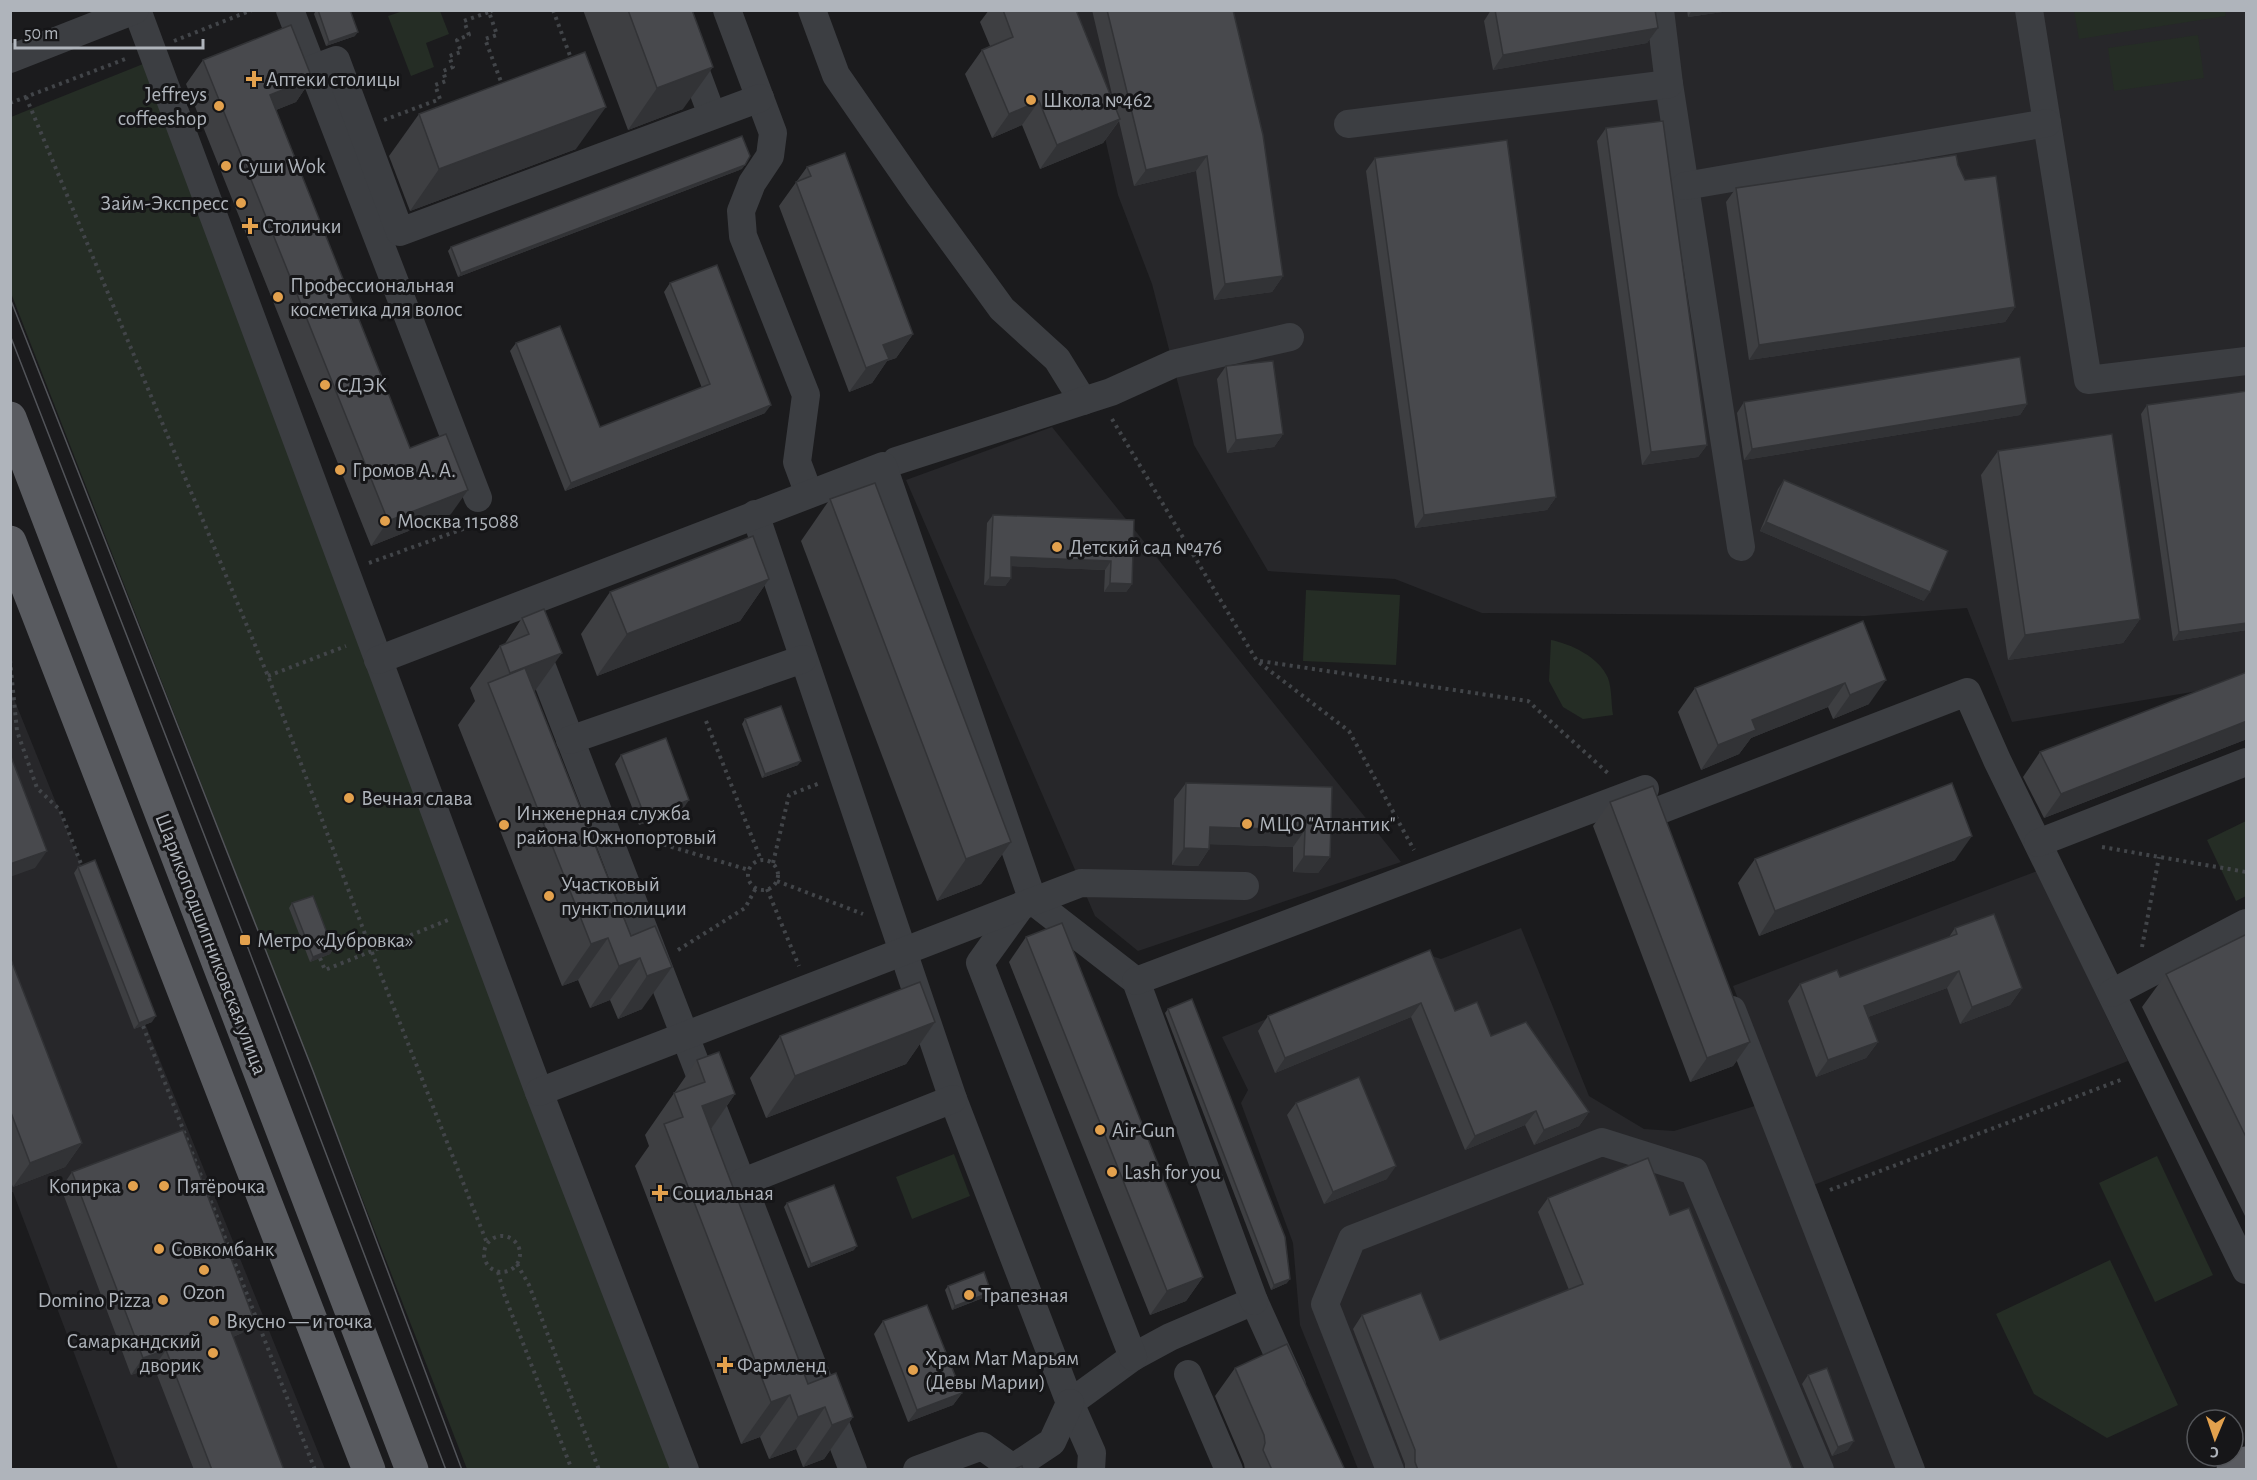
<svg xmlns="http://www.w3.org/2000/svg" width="2257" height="1480" viewBox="0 0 2257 1480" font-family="'Alegreya Sans',sans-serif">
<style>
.built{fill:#27272a}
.green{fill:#252d25}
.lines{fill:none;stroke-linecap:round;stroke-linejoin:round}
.path{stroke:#424549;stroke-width:4;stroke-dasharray:3 4.5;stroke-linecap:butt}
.minor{stroke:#3c3e42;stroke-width:28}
.major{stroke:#595b60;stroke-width:33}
.tram{stroke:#525459;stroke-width:1.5}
.wall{fill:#3e3f42}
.shaded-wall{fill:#323336}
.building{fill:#48494d;stroke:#323336;stroke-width:1.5}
.poi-dot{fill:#e3a14d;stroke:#161618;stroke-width:2}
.labels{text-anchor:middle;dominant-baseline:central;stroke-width:6;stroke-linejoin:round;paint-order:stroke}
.poi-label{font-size:21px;fill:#afb4bb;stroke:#161618;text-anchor:start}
.street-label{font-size:21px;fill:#afb4bb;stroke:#161618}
</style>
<rect width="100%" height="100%" fill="#1b1b1d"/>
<!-- built -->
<g class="built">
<polygon points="1076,11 2246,11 2246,683 2012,722 1967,608 1865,616 1482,613 1395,579 1268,571 1194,445 1152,284 1118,195"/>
<polygon points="1052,427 1401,862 1138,951 1095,916 906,480"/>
<polygon points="10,689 325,1469 118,1469 13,1192 11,1192"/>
<polygon points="2037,871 2128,1061 1811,1186 1733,986"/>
<polygon points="1521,928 1589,1096 1644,1129 1674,1131 1758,1105 1900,1469 1358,1469 1300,1325 1293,1243 1241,1103 1248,1090 1222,1037 1426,954 1441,959"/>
</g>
<!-- green -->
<g class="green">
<polygon points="2225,10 2226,16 2079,39 2074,11"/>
<polygon points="403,11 440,11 449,34 426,43 434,67 411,76 388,16"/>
<polygon points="2198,35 2204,78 2114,91 2108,48"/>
<polygon points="148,62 675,1469 467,1469 11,293 11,117"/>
<polygon points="1306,590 1400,595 1396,665 1303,661"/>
<path d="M1551 640C1571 644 1599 657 1608 678 1612 689 1611 704 1613 715L1583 719 1563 707 1549 681Z"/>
<polygon points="2246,821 2246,896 2236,901 2207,840"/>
<polygon points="954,1154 970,1196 912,1219 896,1177"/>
<polygon points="2157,1156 2213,1275 2155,1302 2099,1183"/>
<polygon points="2110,1260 2178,1405 2107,1438 2034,1394 1996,1314"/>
</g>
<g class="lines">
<!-- path -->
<g class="path">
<polyline points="493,10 489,12 497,35 485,39 503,87"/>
<polyline points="553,10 572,61"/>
<polyline points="174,41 252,10"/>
<polyline points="26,97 268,676 371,950 487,1243"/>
<polyline points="10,103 128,58"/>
<polyline points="384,120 440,99 435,85 446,81 443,71 453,67 449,56 461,52 457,40 469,35 464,21 489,12"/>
<polyline points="1112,419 1257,661 1349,731 1414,850"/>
<polyline points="369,563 474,525"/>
<polyline points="10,660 17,731 37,788 60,810 83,869"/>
<polyline points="1260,661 1528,701 1609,774"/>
<polyline points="268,676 346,646"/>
<polyline points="706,721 761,860"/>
<polyline points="635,836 749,870"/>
<polyline points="2102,847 2246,872"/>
<circle cx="763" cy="875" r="15"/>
<polyline points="773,863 789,795 820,783"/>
<polyline points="777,881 863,914"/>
<polyline points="767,889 799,966"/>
<polyline points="2142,947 2159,857"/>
<polyline points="678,950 745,908 756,888"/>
<polyline points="320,958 325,970 448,920"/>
<polyline points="143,1026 315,1470"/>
<polyline points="1830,1190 2123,1079"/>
<circle cx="502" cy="1254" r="18"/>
<polyline points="517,1264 529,1285 599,1470"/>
<polyline points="498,1272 504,1294 572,1470"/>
</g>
<!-- minor -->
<g class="minor">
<polyline points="137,10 539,1092 685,1470"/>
<polyline points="290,10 478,498"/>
<polyline points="673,10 712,115"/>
<polyline points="727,10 773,133 770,156 752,183 741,211 743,236 806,395 797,462 809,494"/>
<polyline points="812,10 836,75 919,195 1002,309 1057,359 1083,401"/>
<polyline points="2029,10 2088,380 2246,361"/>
<polyline points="10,59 135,10"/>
<polyline points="312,69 336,60 400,232 760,98"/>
<polyline points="1669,84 1741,547"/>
<polyline points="1348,124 1669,84 1660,10"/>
<polyline points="1685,186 2047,123"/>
<polyline points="896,461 1111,392 1173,364 1290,337"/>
<polyline points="755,514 953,1099 1070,1403 1133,1357 1170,1337 1254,1301 1292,1385"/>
<polyline points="532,641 853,1470"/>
<polyline points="378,660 883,466 1033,901 1136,981 1254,1301"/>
<polyline points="570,740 803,659"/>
<polyline points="1655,812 1967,692 1997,760 2246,1270"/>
<polyline points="2038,843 2246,762"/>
<polyline points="1021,906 980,963 1133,1357"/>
<polyline points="1136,981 1645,789"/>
<polyline points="2112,993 2246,923"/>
<polyline points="1732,1010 1911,1470"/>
<polyline points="539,1092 1081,883 1245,886"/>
<polyline points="743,1182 953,1099"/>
<polyline points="1188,1374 1229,1470"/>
<polyline points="1070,1403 1092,1453 1091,1470"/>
<polyline points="917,1470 982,1446 1013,1468 1052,1442 1070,1403"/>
<polyline points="1390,1470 1325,1304 1352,1239 1602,1142 1694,1171 1820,1470"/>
</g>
<!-- major -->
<g class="major">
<polyline points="10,418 412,1470"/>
<polyline points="10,542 369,1470"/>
<polyline points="2233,1470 2246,1463"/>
</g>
<!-- tram -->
<g class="tram">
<polyline points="10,298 313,1071 462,1470"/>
<polyline points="10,335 245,940 446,1470"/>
</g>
</g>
<!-- wall -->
<g class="wall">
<polygon points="316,10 350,10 355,36 326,46 314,14"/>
<polygon points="583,10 692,10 683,109 628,130"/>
<polygon points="989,10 1076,10 1115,107 1092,10 1233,10 1283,276 1272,292 1214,300 1196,171 1134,186 1119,121 1103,143 1040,169 1022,125 992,138 965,74 982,50 990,46 980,22"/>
<polygon points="1491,10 1655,10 1658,28 1647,43 1493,70 1484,21"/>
<polygon points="1687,10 1736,10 1688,17"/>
<polygon points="203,60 312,78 296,102 276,110 410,448 451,514 371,546 186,84"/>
<polygon points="419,114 576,149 410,211 389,156"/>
<polygon points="1606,128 1707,445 1698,457 1642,465 1597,141"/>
<polygon points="1375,158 1556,497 1547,510 1415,528 1366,171"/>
<polygon points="1958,165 2015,307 2005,322 1749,360 1726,202 1736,188"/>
<polygon points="807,167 913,334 896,358 887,361 872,383 849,392 779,206"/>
<polygon points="742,169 458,277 448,251 451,247"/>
<polygon points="670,283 765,413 565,491 510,351 516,343 600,427 702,388 664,292"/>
<polygon points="1226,366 1283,434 1274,447 1227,453 1217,379"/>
<polygon points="1744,402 2027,404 2020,415 1744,460 1737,413"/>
<polygon points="2147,405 2247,630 2173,641 2141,414"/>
<polygon points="1998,451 2140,619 2123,643 2008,660 1981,475"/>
<polygon points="1784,480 1924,601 1760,531 1778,489"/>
<polygon points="830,499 1011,842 981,884 937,901 801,541"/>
<polygon points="993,515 1134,520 1132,584 1126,592 1104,592 1105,570 1011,566 1011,578 1005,586 984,585 987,523"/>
<polygon points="769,579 740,621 597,676 581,634 610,592"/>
<polygon points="544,609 534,691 631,936 655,926 642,1009 618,1019 610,1000 590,1008 578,980 562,986 458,725 475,701 470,688 500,646 504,645 522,618"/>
<polygon points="1863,621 1869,704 1833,719 1828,707 1751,738 1739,754 1701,770 1678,712 1695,688"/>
<polygon points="2247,672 2247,739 2044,818 2023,777 2040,752"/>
<polygon points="745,719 798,765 762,778 742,724"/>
<polygon points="621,755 683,809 639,825 615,764"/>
<polygon points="1186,783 1332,787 1330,857 1318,873 1293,872 1293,847 1210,844 1209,849 1198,866 1172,865 1174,799"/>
<polygon points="1610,802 1750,1042 1733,1066 1690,1082 1593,826"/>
<polygon points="1755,859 1955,860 1759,936 1738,883"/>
<polygon points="78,867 152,1022 134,1029 74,873"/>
<polygon points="292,903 333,949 330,954 310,962 289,908"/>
<polygon points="1955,928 2022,988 2010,1005 1960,1024 1947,988 1868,1017 1878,1042 1866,1058 1816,1077 1788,1001 1800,984 1840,977 1949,937"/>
<polygon points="2247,934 2247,1220 2142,1007 2166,974"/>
<polygon points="1026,937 1203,1277 1186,1301 1150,1315 1009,962"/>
<polygon points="1430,950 1455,1011 1491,1036 1589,1112 1579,1126 1534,1145 1525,1125 1465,1150 1411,1017 1275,1073 1258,1031 1268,1016"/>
<polygon points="10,957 82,1143 65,1167 13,1187 10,1179"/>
<polygon points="1168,1009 1287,1283 1271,1290 1165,1013"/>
<polygon points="935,1022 906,1064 766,1118 750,1078 780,1036"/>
<polygon points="697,1060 735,1094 711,1129 808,1384 853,1417 824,1459 803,1467 796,1449 769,1459 760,1437 741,1444 635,1166 649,1146 645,1135"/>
<polygon points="1296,1103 1387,1179 1324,1204 1287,1115"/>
<polygon points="72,1172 253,1317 242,1333 233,1337 284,1470 194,1470 154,1367 131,1375 61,1188"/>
<polygon points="1548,1198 1670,1215 1793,1470 1405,1470 1405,1464 1353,1329 1362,1315 1440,1340 1569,1290 1538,1212"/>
<polygon points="787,1203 854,1250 808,1268 784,1207"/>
<polygon points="948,1286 988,1296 952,1310 945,1290"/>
<polygon points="883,1321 962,1393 953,1405 908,1422 874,1334"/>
<polygon points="1235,1368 1345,1470 1245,1470 1244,1464 1215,1396"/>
<polygon points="1808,1375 1848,1450 1832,1456 1802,1384"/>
</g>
<!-- shaded-wall -->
<g class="shaded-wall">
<polygon points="1692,10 1736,10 1688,17"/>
<polygon points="1658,28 1647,43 1493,70 1503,55"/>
<polygon points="358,32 355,36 326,46 329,42"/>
<polygon points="713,67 683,109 628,130 657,88"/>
<polygon points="312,78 296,102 253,119 270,95"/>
<polygon points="1039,101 1022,125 992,138 1009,114"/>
<polygon points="606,107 576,149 410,211 439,169"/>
<polygon points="1120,119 1103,143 1040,169 1057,145"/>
<polygon points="1207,156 1196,171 1134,186 1146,170"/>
<polygon points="745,165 742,169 458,277 461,273"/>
<polygon points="1283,276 1272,292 1214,300 1225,284"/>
<polygon points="2015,307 2005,322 1749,360 1759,345"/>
<polygon points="913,334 896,358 887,361 872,383 849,392 883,345"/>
<polygon points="2027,404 2020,415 1744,460 1752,449"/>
<polygon points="771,405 765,413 565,491 571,483"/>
<polygon points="1283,434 1274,447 1227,453 1236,440"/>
<polygon points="1707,445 1698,457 1642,465 1651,452"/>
<polygon points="468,490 451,514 371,546 388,521"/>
<polygon points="1556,497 1547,510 1415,528 1424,515"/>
<polygon points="1766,522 1930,592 1924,601 1760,531"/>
<polygon points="1011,557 1111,561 1105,570 1005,566"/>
<polygon points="990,577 1011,578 1005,586 984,585"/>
<polygon points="769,579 740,621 597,676 627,634"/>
<polygon points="1110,583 1132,584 1126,592 1104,592"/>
<polygon points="2140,619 2123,643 2008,660 2025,635"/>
<polygon points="2247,623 2247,630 2173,641 2179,632"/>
<polygon points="562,653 532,695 493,697 510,673"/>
<polygon points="1886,680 1869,704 1833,719 1850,695"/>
<polygon points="1845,683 1828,707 1751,738 1739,754 1701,770 1718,745 1752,720"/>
<polygon points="2247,721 2247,739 2044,818 2061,794"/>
<polygon points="801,761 798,765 762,778 765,774"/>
<polygon points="689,800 683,809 639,825 645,817"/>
<polygon points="1210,827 1305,830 1293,847 1198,844"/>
<polygon points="1972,836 1955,860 1759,936 1775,911"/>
<polygon points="1011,842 981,884 937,901 966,859"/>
<polygon points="1184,848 1209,849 1198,866 1172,865"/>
<polygon points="47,851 35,868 10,877 10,864"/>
<polygon points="1304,856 1330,857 1318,873 1293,872"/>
<polygon points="608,938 578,980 562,986 591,944"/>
<polygon points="333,949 330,954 310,962 313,957"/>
<polygon points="640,958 610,1000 590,1008 619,966"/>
<polygon points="672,967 642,1009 618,1019 647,976"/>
<polygon points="1959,971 1947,988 1852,1023 1864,1006"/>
<polygon points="2022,988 2010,1005 1960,1024 1972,1007"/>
<polygon points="1421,1003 1411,1017 1275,1073 1285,1058"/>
<polygon points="156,1016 152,1022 134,1029 139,1023"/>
<polygon points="935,1022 906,1064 766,1118 795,1076"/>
<polygon points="1750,1042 1733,1066 1690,1082 1707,1058"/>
<polygon points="1878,1042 1866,1058 1816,1077 1828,1060"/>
<polygon points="735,1094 706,1136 673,1149 702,1106"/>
<polygon points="1536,1111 1525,1125 1465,1150 1475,1136"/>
<polygon points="1589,1112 1579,1126 1534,1145 1544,1130"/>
<polygon points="82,1143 65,1167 13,1187 30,1163"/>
<polygon points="1396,1166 1387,1179 1324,1204 1333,1192"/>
<polygon points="857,1246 854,1250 808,1268 811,1264"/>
<polygon points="1203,1277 1186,1301 1150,1315 1167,1291"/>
<polygon points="1290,1279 1287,1283 1271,1290 1274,1285"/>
<polygon points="991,1292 988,1296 952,1310 955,1306"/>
<polygon points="253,1317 242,1333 217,1343 229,1326"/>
<polygon points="166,1350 154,1367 131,1375 143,1358"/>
<polygon points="962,1393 953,1405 908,1422 917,1410"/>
<polygon points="790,1395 760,1437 741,1444 771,1402"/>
<polygon points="825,1407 796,1449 769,1459 798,1417"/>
<polygon points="853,1417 824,1459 803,1467 832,1425"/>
<polygon points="1854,1441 1848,1450 1832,1456 1838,1447"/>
</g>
<!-- building -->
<g class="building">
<polygon points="318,10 350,10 358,32 329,42"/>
<polygon points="628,10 692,10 713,67 657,88"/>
<polygon points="1003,10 1076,10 1120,119 1057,145 1039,101 1009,114 982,50 1013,37"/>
<polygon points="1107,10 1233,10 1263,135 1283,276 1225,284 1207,156 1146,170"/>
<polygon points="1495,10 1655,10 1658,28 1503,55"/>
<polygon points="291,25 312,78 270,95 410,448 446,434 468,490 388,521 203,60"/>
<polygon points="585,52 606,107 439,169 419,114"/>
<polygon points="1663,121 1707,445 1651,452 1606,128"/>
<polygon points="742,136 750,156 745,165 461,273 451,247"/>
<polygon points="1507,140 1556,497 1424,515 1375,158"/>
<polygon points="845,153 913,334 883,345 889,359 866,368 796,182 811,176 807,167"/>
<polygon points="1956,155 1958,165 1965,180 1996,176 2015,307 1759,345 1736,188"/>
<polygon points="717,265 771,405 571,483 516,343 560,326 600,427 710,384 670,283"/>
<polygon points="2020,357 2027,404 1752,449 1744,402"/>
<polygon points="1273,361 1283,434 1236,440 1226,366"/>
<polygon points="2247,391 2247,623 2179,632 2147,405"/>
<polygon points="2112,434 2140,619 2025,635 1998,451"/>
<polygon points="1784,480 1948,551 1930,592 1766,522"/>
<polygon points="875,483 1011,842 966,859 830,499"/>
<polygon points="993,515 1134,520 1132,584 1110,583 1111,561 1011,557 1011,578 990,577"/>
<polygon points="753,536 769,579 627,634 610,592"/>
<polygon points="544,609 562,653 510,673 500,646 529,634 522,618"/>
<polygon points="1863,621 1886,680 1850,695 1845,683 1752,720 1756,730 1718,745 1695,688"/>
<polygon points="525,668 631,936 655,926 672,967 647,976 640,958 619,966 608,938 591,944 488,683"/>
<polygon points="2247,672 2247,721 2061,794 2040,752"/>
<polygon points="781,706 801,761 765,774 745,719"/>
<polygon points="666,738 689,800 645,817 621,755"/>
<polygon points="10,754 47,851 10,864"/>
<polygon points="1186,783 1332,787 1330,857 1304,856 1305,830 1210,827 1209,849 1184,848"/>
<polygon points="1952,783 1972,836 1775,911 1755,859"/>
<polygon points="1653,786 1750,1042 1707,1058 1610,802"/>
<polygon points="95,860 156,1016 139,1023 78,867"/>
<polygon points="313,896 333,949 313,957 292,903"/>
<polygon points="1994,914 2022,988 1972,1007 1959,971 1864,1006 1878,1042 1828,1060 1800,984 1837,970 1840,977 1957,934 1955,928"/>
<polygon points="1062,923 1203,1277 1167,1291 1026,937"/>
<polygon points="2247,934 2247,1139 2166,974"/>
<polygon points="1430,950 1455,1011 1477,1002 1491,1036 1526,1022 1589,1112 1544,1130 1536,1111 1475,1136 1421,1003 1285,1058 1268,1016"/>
<polygon points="10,957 82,1143 30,1163 10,1110"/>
<polygon points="920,982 935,1022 795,1076 780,1036"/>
<polygon points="1192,999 1285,1237 1290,1279 1274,1285 1168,1009"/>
<polygon points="719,1052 735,1094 702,1106 808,1384 836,1373 853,1417 832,1425 825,1407 798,1417 790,1395 771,1402 664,1124 683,1117 674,1093 705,1082 697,1060"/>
<polygon points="1359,1077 1396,1166 1333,1192 1296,1103"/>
<polygon points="183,1130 253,1317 229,1326 284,1470 212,1470 166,1350 143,1358 72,1172"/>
<polygon points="1648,1158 1670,1215 1689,1208 1793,1470 1418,1470 1415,1462 1415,1450 1362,1315 1421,1293 1440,1340 1583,1284 1548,1198"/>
<polygon points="834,1185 857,1246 811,1264 787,1203"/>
<polygon points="984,1272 991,1292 955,1306 948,1286"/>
<polygon points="927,1305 962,1393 917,1410 883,1321"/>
<polygon points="1287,1344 1345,1470 1272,1470 1263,1450 1265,1443 1264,1435 1235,1368"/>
<polygon points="1827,1368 1854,1441 1838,1447 1808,1375"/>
<polygon points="1022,1466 1023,1470 1012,1470"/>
</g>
<!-- markers -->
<g class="poi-dot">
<path d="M251 70h6v6h6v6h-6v6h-6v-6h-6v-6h6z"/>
<circle cx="1031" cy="100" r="6"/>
<circle cx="219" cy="106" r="6"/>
<circle cx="226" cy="166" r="6"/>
<circle cx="241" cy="203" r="6"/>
<path d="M247 217h6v6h6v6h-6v6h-6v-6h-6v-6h6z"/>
<circle cx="278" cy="297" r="6"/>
<circle cx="325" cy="385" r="6"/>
<circle cx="340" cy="470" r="6"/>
<circle cx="385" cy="521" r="6"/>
<circle cx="1057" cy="547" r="6"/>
<circle cx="349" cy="798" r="6"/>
<circle cx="1247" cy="824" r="6"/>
<circle cx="504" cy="825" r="6"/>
<circle cx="549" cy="896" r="6"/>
<rect x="239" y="934" width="12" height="12" rx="3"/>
<circle cx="1100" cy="1130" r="6"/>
<circle cx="1112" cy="1172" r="6"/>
<circle cx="133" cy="1186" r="6"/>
<circle cx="164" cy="1186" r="6"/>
<path d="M657 1184h6v6h6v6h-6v6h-6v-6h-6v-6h6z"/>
<circle cx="159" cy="1249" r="6"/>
<circle cx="204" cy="1270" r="6"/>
<circle cx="969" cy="1295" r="6"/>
<circle cx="163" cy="1300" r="6"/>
<circle cx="214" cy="1321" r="6"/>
<circle cx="213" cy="1353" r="6"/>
<path d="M722 1356h6v6h6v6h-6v6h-6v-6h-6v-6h6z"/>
<circle cx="913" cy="1370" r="6"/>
</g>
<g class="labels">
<!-- poi labels -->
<g class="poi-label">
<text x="266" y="79">Аптеки столицы</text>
<text x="207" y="94" text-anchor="end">Jeffreys<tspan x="207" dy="24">coffeeshop</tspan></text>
<text x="1043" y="100">Школа №462</text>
<text x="238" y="166">Суши Wok</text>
<text x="229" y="203" text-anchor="end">Займ-Экспресс</text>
<text x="262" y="226">Столички</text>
<text x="290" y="285">Профессиональная<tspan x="290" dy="24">косметика для волос</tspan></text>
<text x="337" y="385">СДЭК</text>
<text x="352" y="470">Громов А. А.</text>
<text x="397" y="521">Москва 115088</text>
<text x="1069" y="547">Детский сад №476</text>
<text x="361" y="798">Вечная слава</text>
<text x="516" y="813">Инженерная служба<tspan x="516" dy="24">района Южнопортовый</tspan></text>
<text x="1259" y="824">МЦО "Атлантик"</text>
<text x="561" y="884">Участковый<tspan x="561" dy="24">пункт полиции</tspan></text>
<text x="257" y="940">Метро «Дубровка»</text>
<text x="1112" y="1130">Air-Gun</text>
<text x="1124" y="1172">Lash for you</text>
<text x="121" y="1186" text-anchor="end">Копирка</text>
<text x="176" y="1186">Пятёрочка</text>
<text x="672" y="1193">Социальная</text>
<text x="171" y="1249">Совкомбанк</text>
<text x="204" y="1292" text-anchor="middle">Ozon</text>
<text x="981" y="1295">Трапезная</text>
<text x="151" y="1300" text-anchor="end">Domino Pizza</text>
<text x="226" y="1321">Вкусно — и точка</text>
<text x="201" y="1341" text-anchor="end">Самаркандский<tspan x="201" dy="24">дворик</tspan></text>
<text x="925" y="1358">Храм Мат Марьям<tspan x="925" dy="24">(Девы Марии)</tspan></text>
<text x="737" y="1365">Фармленд</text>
</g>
<!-- street labels -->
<g class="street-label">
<text transform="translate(211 944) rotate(69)">Шарикоподшипниковская улица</text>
</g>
</g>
<!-- border -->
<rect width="2257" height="1480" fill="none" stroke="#afb4bb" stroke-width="24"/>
<!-- north arrow -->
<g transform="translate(2215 1438) rotate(182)"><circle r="28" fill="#161618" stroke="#535559" stroke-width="1.5"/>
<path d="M0-4.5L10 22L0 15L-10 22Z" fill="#e3a14d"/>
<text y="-9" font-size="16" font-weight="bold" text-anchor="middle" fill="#afb4bb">С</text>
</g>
<!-- scale -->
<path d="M15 39v9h188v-9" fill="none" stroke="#afb4bb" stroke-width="3"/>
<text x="24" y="39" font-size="18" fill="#afb4bb" stroke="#161618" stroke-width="4.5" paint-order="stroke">50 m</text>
</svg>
